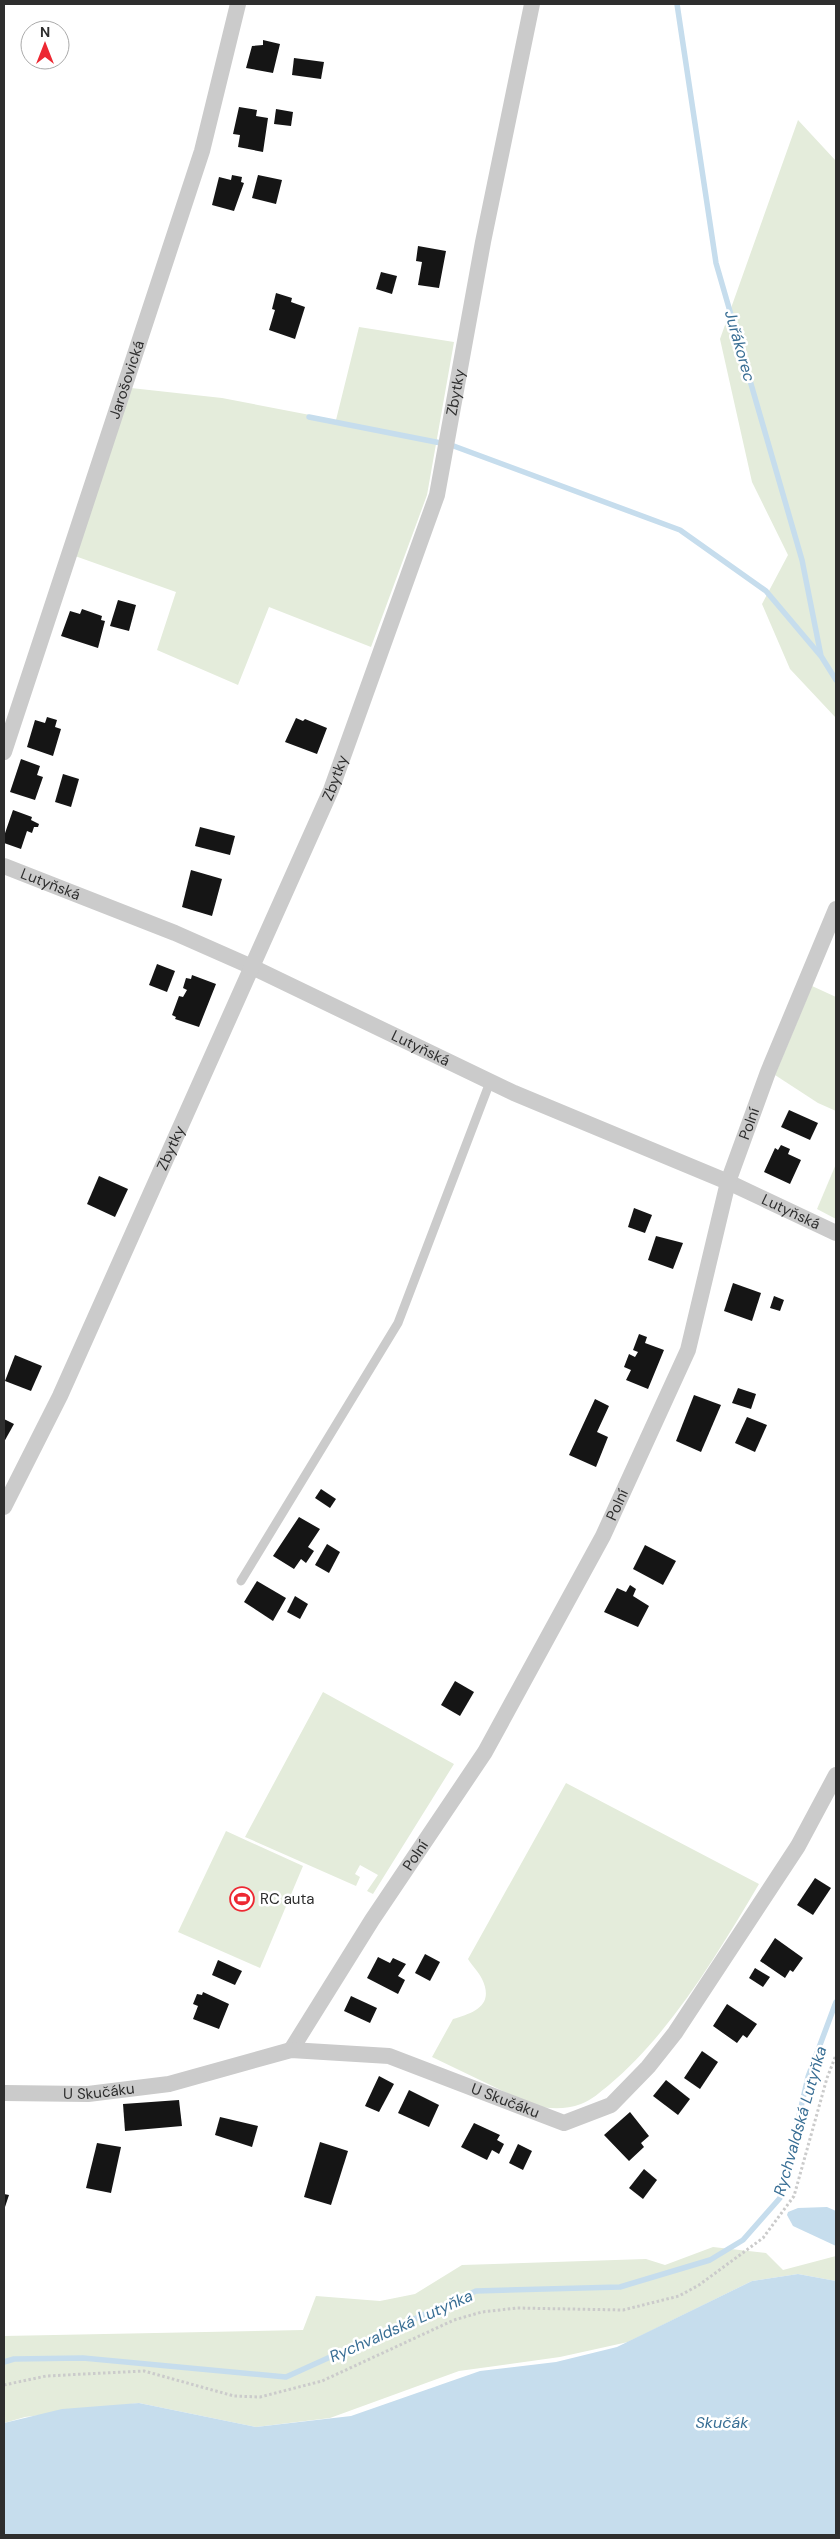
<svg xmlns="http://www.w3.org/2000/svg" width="840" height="2539" viewBox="0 0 840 2539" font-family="'DM Sans',sans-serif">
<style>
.green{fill:#e4ecdb}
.water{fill:#c6dded}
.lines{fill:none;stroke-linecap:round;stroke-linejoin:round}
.stream{stroke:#c6dded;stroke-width:5.5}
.building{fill:#151515}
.path{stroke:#cbcbcb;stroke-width:3;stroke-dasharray:2.5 2.5;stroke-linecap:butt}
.lane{stroke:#cbcbcb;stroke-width:9}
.street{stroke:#cbcbcb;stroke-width:16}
.labels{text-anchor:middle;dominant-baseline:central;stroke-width:5;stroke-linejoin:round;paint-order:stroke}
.street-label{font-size:15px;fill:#2e2e2e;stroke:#fff}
.poi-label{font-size:15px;fill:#2e2e2e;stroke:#fff;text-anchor:start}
.water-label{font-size:16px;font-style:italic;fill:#386e94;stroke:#fff}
</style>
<rect width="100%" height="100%" fill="#fff"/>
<!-- green -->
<g class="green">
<polygon points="798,120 836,161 836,718 790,669 762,604 788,555 752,482 720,339"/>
<polygon points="359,327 454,342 427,495 371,647 269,607 238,685 157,650 176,592 75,556 131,388 222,398 336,420"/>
<polygon points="812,986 836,997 836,1111 818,1103 775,1075"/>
<polygon points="836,1164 836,1219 817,1209"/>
<polygon points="323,1692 454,1764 373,1894 367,1891 378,1875 360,1865 355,1874 360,1877 356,1886 245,1837"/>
<path d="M566 1783 759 1884C718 1953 671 2033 609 2085 600 2092 592 2100 581 2104 565 2110 548 2109 532 2105L432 2057 453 2019C473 2013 495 2006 482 1979 479 1972 472 1966 468 1959Z"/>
<polygon points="226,1831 303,1866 260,1968 178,1932"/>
<polygon points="713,2247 766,2253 783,2270 836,2256 836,2281 798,2274 752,2281 628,2342 560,2357 459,2371 330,2418 256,2427 139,2403 25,2417 4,2423 4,2336 303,2330 316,2296 380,2301 415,2294 462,2265 646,2259 665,2265"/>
</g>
<!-- water -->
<g class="water">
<polygon points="827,2207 836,2211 836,2246 793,2226 787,2215 788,2212 798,2208"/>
<polygon points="798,2274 836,2281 836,2535 4,2535 4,2423 62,2409 139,2403 256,2427 351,2416 480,2371 556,2362 617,2347 752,2281"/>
</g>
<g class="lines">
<!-- stream -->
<g class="stream">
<polyline points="677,4 716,263 802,560 821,656 836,680"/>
<polyline points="309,417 451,445 680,530 766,591 820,655"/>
<polyline points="4,2362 14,2359 83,2358 286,2377 476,2291 620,2287 710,2260 743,2240 780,2198 808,2077 836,2002"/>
</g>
</g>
<!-- building -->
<g class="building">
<polygon points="263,40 280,44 273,73 246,68 252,46 263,45"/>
<polygon points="294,58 324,62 321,79 292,75"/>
<polygon points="239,107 257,110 256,116 268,118 263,152 238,147 240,135 233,134"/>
<polygon points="276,109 293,112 291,126 274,124"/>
<polygon points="232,175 242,177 241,182 244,183 234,211 212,205 219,177 231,180"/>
<polygon points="258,175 282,180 276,204 252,198"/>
<polygon points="418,246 446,251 439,288 418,285 422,262 416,261"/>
<polygon points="381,272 397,276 392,294 376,289"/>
<polygon points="276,293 292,298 291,302 305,307 295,339 269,330 275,310 272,309"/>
<polygon points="118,600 136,605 129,631 110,626"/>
<polygon points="82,609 102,616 101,620 105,621 98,648 61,636 70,611 80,614"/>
<polygon points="47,717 57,720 55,727 61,729 53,756 27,747 35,720 45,723"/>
<polygon points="296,718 303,721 305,719 327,728 317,754 285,742"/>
<polygon points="21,759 40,766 37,775 43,777 35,800 10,792"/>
<polygon points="63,774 79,779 71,807 55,802"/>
<polygon points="13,810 32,817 31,820 39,824 38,827 34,827 32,833 27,831 21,849 4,843 4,836"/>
<polygon points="200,827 235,836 230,855 195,846"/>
<polygon points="191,870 222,879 212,916 182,907"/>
<polygon points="157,964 175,971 167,992 149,985"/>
<polygon points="192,975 216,984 199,1027 175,1019 176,1017 172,1015 179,996 183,997 187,990 183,988 186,978 191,979"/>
<polygon points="789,1110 818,1123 810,1140 781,1127"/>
<polygon points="781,1145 790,1149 788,1154 801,1160 790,1184 764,1172 775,1148 778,1150"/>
<polygon points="99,1176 128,1189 115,1217 87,1204"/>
<polygon points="634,1208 652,1215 645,1233 628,1227"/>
<polygon points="656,1236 683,1243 673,1269 648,1260"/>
<polygon points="733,1283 761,1293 752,1321 724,1311"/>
<polygon points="774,1296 784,1300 780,1311 770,1308"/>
<polygon points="639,1334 647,1337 645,1343 664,1350 648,1389 626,1380 631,1370 624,1367 629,1354 635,1357 638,1352 633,1350"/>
<polygon points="15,1355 42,1366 31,1391 5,1381"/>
<polygon points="738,1388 756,1394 751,1409 732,1403"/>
<polygon points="694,1395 721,1405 701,1452 676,1441"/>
<polygon points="595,1399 609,1406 597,1432 608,1437 596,1467 569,1455"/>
<polygon points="747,1417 767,1425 755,1452 735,1443"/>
<polygon points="4,1419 14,1424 4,1442"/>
<polygon points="321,1489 336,1499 330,1508 315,1498"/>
<polygon points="299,1517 320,1529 308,1547 314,1551 306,1563 301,1559 294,1569 273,1556"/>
<polygon points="327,1544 340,1552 329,1573 315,1565"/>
<polygon points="645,1545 676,1561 663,1585 633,1569"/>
<polygon points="257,1581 286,1598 273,1621 244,1602"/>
<polygon points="630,1585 636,1589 633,1596 649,1606 638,1627 604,1612 617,1588 626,1592"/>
<polygon points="295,1596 308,1604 300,1619 287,1612"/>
<polygon points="455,1681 474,1692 460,1716 441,1705"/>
<polygon points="815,1878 831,1888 813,1915 797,1905"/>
<polygon points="775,1938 803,1958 793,1972 790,1970 785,1978 760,1961"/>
<polygon points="425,1954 440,1962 430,1981 415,1973"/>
<polygon points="378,1957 390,1963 393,1958 406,1964 398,1976 405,1980 398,1994 367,1978"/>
<polygon points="218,1960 242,1971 235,1985 212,1975"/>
<polygon points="755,1968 770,1977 763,1987 749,1978"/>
<polygon points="203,1992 229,2004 219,2029 193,2019 198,2006 193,2004 197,1994 202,1995"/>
<polygon points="351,1996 377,2008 370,2023 344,2011"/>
<polygon points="727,2004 757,2024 747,2038 743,2035 737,2043 713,2026"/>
<polygon points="702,2051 718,2062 700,2089 684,2078"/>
<polygon points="379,2076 394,2084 379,2112 365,2106"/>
<polygon points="666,2080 690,2099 678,2115 653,2096"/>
<polygon points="409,2090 439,2105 429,2127 398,2113"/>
<polygon points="179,2100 182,2126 125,2131 123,2104"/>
<polygon points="630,2112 649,2136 641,2143 644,2147 629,2161 604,2135"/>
<polygon points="220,2117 258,2126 252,2147 215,2135"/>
<polygon points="474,2123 500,2135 497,2140 504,2144 499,2154 492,2150 487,2160 461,2147"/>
<polygon points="320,2142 348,2151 331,2205 304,2197"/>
<polygon points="97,2143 121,2147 111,2193 86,2188"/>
<polygon points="518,2144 532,2151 523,2170 509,2163"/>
<polygon points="644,2169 657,2180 643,2199 629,2188"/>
<polygon points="4,2194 9,2195 4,2210"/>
</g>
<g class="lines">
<!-- path -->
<polyline class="path" points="4,2385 46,2376 144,2371 234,2396 260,2397 322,2381 454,2320 482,2312 517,2308 623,2310 679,2296 699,2285 763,2238 794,2196 827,2078 836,2055"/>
<!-- lane -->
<polyline class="lane" points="241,1581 398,1323 490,1082"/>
<!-- street -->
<g class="street">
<path id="s1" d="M4 752 202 151 238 4"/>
<path id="s2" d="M4 866 175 933 252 967 514 1093 728 1182 836 1233"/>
<path id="s3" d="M4 1507 60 1396 331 790 437 495 483 242 532 4"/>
<path id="s4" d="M291 2050 372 1920 485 1752 603 1536 688 1350 728 1182 768 1072 836 909"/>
<path id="s5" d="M4 2093 88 2094 169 2084 291 2050 389 2056 564 2123 611 2105 648 2067 675 2033 798 1846 836 1775"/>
</g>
</g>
<!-- icons -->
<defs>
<g id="stadium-ring" transform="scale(1.25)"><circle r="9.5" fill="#fff" stroke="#ed2832" stroke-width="1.5"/><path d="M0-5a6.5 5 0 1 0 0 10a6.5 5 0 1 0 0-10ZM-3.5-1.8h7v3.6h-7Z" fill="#ed2832"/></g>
</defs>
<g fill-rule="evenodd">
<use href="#stadium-ring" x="242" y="1899"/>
</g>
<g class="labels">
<!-- street labels -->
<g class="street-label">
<text stroke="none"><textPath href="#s1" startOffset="392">Jarošovická</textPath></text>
<text stroke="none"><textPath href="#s3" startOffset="1206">Zbytky</textPath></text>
<text stroke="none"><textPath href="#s3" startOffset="801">Zbytky</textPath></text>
<text stroke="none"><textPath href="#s2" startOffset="50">Lutyňská</textPath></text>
<text stroke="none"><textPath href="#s2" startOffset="455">Lutyňská</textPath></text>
<text stroke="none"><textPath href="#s4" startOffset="1041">Polní</textPath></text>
<text stroke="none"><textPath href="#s3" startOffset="396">Zbytky</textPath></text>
<text stroke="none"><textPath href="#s2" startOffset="860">Lutyňská</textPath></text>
<text stroke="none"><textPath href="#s4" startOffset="636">Polní</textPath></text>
<text stroke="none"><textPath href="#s4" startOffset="231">Polní</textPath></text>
<text stroke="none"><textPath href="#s5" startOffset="95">U Skučáku</textPath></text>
<text stroke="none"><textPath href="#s5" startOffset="515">U Skučáku</textPath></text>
</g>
<!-- poi labels -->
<g class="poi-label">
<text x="260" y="1899">RC auta</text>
</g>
<!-- water labels -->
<g class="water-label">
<text transform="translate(740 346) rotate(74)">Juřákorec</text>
<text transform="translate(800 2121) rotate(-74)">Rychvaldská Lutyňka</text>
<text transform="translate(401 2326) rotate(-24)">Rychvaldská Lutyňka</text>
<text x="722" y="2422">Skučák</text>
</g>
</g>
<!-- border -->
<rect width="840" height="2539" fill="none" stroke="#2e2e2e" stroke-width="10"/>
<!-- north arrow -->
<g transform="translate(45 45)"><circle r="24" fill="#ffffff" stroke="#ababab"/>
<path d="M0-4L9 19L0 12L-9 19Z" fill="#ed2832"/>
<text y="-8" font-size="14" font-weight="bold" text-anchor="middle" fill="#2e2e2e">N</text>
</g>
</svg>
